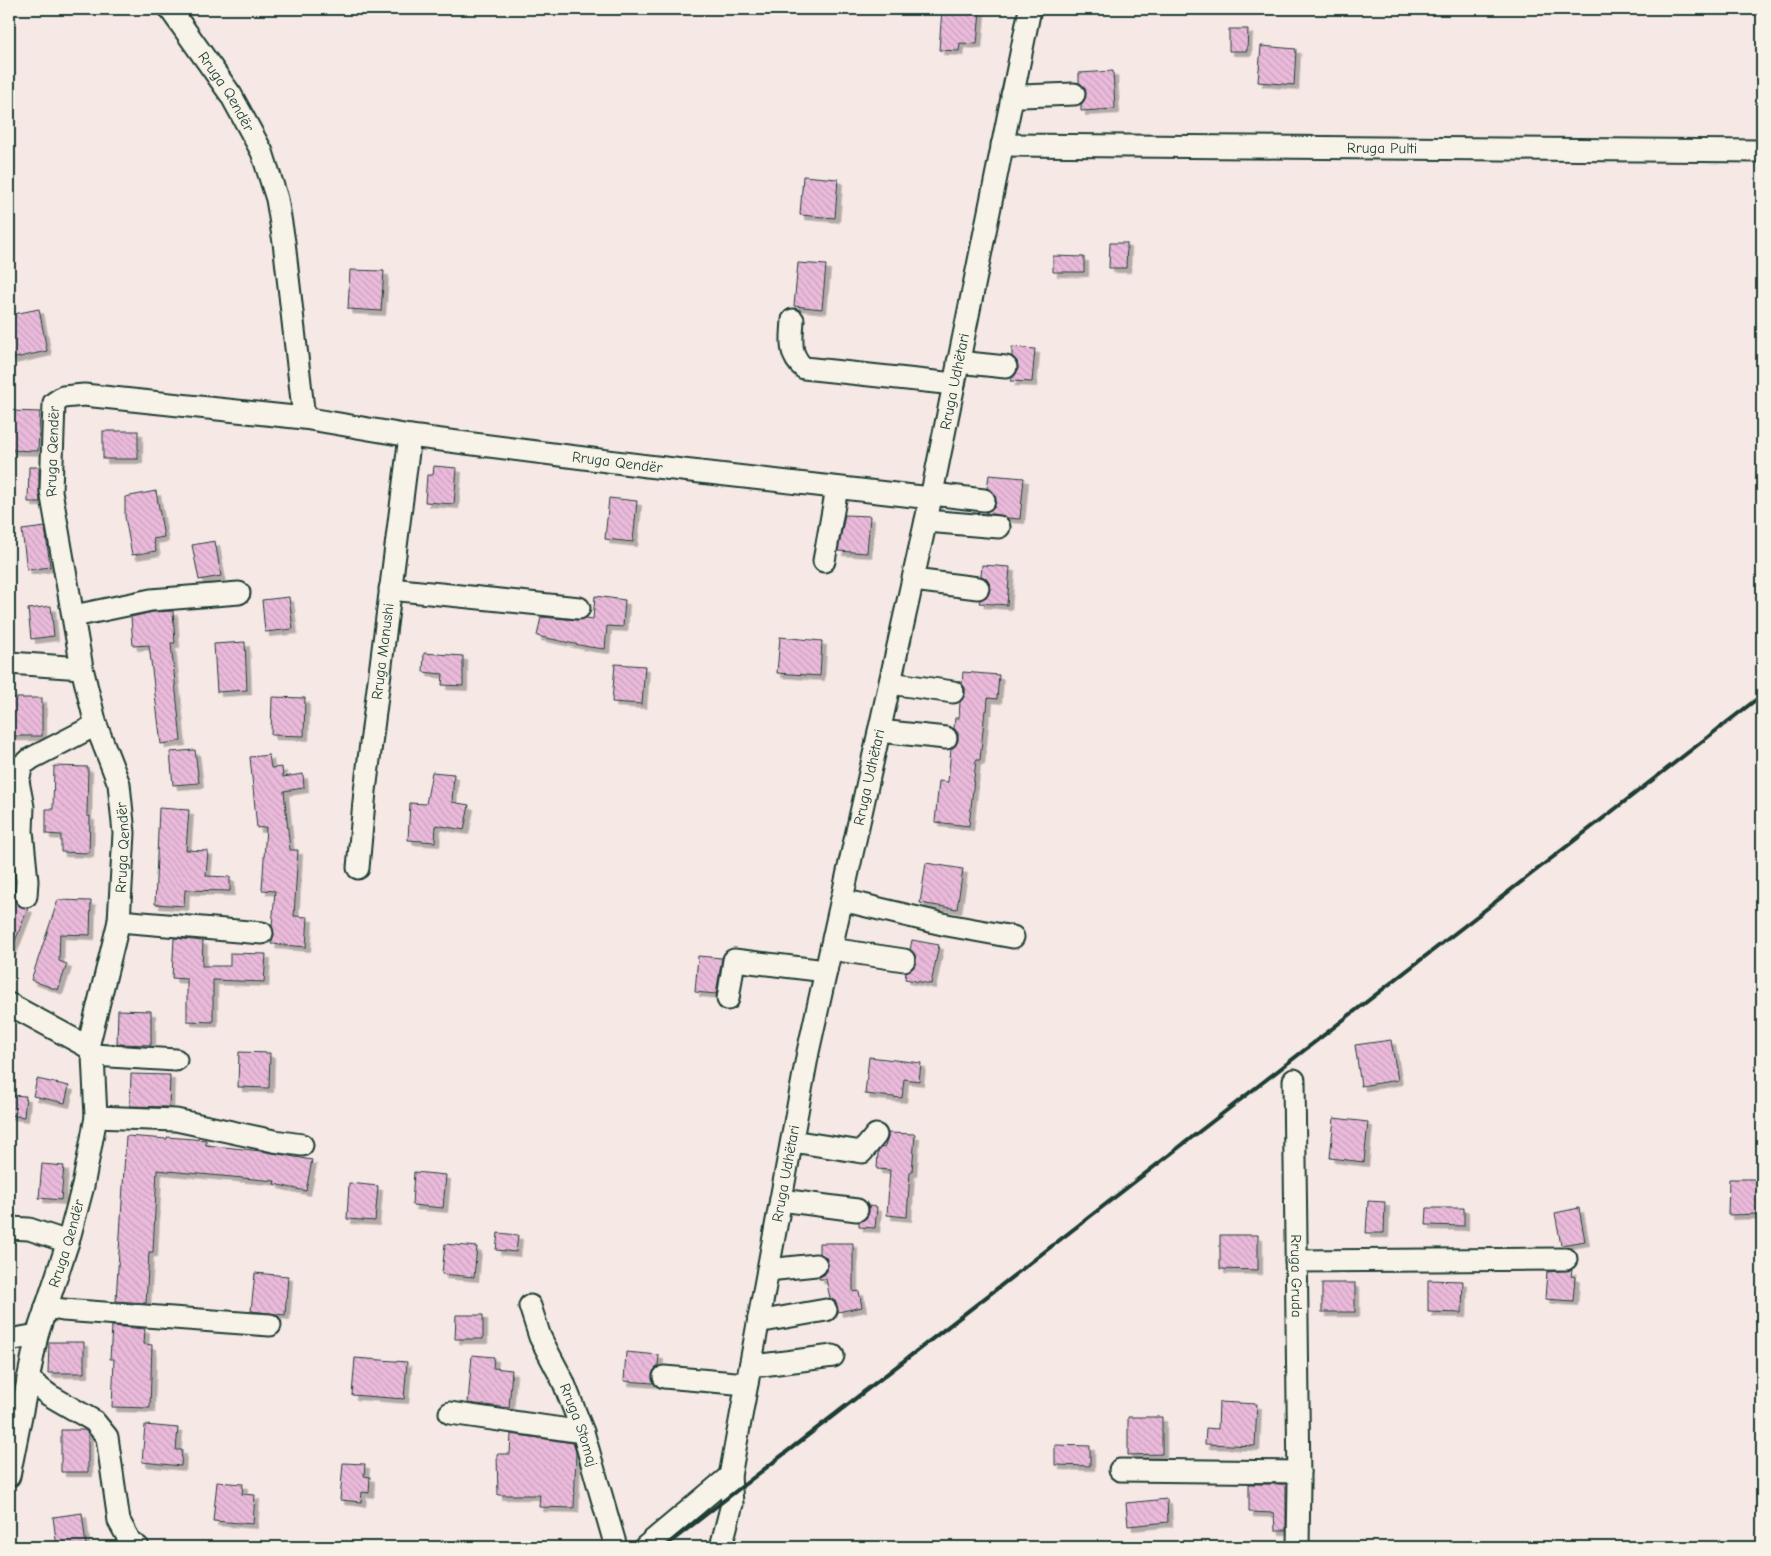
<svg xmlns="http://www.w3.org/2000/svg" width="1771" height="1556" viewBox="0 0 1771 1556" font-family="'Comic Neue',sans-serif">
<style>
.building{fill:url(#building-back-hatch);stroke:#1f3d34;filter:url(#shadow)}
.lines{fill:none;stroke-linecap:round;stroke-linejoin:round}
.minor-casing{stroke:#1f3d34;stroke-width:25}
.minor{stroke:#f7f3e8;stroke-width:21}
.rail{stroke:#1f3d34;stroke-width:4}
.labels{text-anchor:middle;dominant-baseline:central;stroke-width:4.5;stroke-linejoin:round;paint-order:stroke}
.street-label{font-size:15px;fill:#1f3d34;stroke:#f7f3e8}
</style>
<defs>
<pattern id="building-back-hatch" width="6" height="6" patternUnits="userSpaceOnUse" patternTransform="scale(1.25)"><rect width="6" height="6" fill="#ebbadb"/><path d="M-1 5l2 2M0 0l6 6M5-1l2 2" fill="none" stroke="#c9a1bd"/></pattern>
<filter id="shadow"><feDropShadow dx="4.5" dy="4.5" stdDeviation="0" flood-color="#0004"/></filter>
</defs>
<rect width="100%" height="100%" fill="#f5e8e5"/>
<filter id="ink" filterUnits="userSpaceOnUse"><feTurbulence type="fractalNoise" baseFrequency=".02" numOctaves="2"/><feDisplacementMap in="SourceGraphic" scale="10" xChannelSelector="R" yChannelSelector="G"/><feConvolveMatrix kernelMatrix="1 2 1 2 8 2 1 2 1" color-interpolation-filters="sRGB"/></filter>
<g filter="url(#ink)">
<!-- building -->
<g class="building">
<polygon points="942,9 980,11 977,44 960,43 959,51 939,50"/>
<polygon points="1229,29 1248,29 1247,51 1229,51"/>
<polygon points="1261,46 1296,49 1294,85 1258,82"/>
<polygon points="1113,71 1115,109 1081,111 1081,105 1085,99 1086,93 1084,87 1079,83 1079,73"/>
<polygon points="803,176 838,179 835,218 800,215"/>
<polygon points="1110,243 1127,243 1126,268 1109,268"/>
<polygon points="1053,256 1084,257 1084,272 1053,272"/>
<polygon points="798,263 826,265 822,309 794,306"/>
<polygon points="350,270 384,271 381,311 348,309"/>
<polygon points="39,309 47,351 11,359 9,348 9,315"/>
<polygon points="1012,347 1035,349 1032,382 1010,381 1016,374 1018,368 1017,361 1012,356"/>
<polygon points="11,411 40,412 38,451 9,450"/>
<rect x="103" y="431" width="35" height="28"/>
<polygon points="434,466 457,468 454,504 425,502 427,475 433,475"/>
<polygon points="29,467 39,467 39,491 40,502 28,502"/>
<polygon points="989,475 1024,478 1020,519 1008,518 1000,515 985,513 994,508 996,501 995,495 987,488"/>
<polygon points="156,491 164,537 153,539 156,551 132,555 125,517 125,497"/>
<polygon points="609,498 637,501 633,542 605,539"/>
<polygon points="845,515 870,516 867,553 838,551"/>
<polygon points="45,527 50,567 27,570 22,530"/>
<polygon points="215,541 221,576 199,580 192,545"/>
<polygon points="982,565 1010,567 1007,605 979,603 980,600 988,596 990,589 989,583 986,578 981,576"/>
<polygon points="595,596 625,600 623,627 607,626 605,649 589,647 537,636 541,617 578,620 586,618 593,619"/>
<polygon points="289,597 293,629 265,632 262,600"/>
<polygon points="51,606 54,636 31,639 28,609"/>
<polygon points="173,611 175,643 171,643 181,741 161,744 149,645 133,646 131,617 153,612"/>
<polygon points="780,637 822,641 820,676 777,673"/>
<polygon points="245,642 247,690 217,692 214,644"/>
<polygon points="424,653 463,656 463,686 442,685 443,674 423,672"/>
<polygon points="615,664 645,666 642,704 612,702"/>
<polygon points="963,672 999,675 997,699 988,698 987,711 985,710 980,760 976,760 969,826 935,822 939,781 948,782 951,749 956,745 958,740 958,733 954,728 955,718 959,718 960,702 965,694 965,688 962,684"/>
<polygon points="272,697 305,698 304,736 271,735"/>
<rect x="9" y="698" width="33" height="38"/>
<polygon points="195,750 199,783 173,785 170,752"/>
<polygon points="269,755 271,768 282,767 283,777 303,774 304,788 284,791 290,850 298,850 294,916 308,917 306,947 271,944 274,934 272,926 275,891 262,890 266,827 257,828 250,757"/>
<polygon points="54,766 88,767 87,816 90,816 89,853 61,852 61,835 46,834 46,809 53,809"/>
<polygon points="432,772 454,774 452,802 469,805 464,830 436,825 435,842 408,840 410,803 426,804"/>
<polygon points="159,808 189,810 186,850 208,851 206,876 230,877 230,891 185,890 184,906 155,904"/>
<polygon points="926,863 963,869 957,909 920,903"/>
<polygon points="9,894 14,895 15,901 19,906 28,908 10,954"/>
<polygon points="58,900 91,901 90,935 60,934 59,961 67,964 58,990 31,980"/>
<polygon points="174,938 203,941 202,966 230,966 230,953 266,954 264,982 213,980 213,1022 187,1021 187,979 172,978"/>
<polygon points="912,940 939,945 931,984 905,979 906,972 913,968 916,962 915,955 910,950"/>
<polygon points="698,956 722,958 716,994 695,992"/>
<polygon points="118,1010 151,1011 151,1045 117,1044"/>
<polygon points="1391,1040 1398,1080 1361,1086 1355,1045"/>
<polygon points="239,1052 270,1053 269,1088 238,1087"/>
<polygon points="869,1057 921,1063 919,1081 904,1079 902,1098 865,1094"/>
<polygon points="131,1074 170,1075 169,1107 130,1106"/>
<polygon points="37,1079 69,1086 65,1103 33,1096"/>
<polygon points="9,1095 26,1096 24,1117 9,1115"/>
<polygon points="1334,1118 1368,1122 1364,1162 1330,1158"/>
<polygon points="888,1133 915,1134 912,1172 910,1172 907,1217 887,1215 890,1170 877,1169 878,1152 882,1147 884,1148 888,1138"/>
<polygon points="126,1136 167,1139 167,1137 206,1140 206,1145 261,1151 312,1160 306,1191 274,1184 275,1181 157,1170 153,1252 149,1252 146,1303 116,1301"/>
<polygon points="42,1164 64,1166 61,1200 39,1198"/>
<polygon points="414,1172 446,1175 443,1208 412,1205"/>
<polygon points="1729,1179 1762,1179 1762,1214 1728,1215"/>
<polygon points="349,1183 378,1186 375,1221 347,1219"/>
<polygon points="1368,1201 1385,1202 1384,1233 1366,1233"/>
<polygon points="869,1206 877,1207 875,1228 859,1227 859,1222 867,1217 869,1212"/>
<polygon points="1427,1208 1464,1208 1464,1226 1426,1225"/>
<polygon points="1579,1208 1585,1241 1561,1245 1555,1213"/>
<polygon points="498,1233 518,1235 516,1252 496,1250"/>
<polygon points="1220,1235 1258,1235 1258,1270 1220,1269"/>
<polygon points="819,1243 853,1243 853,1292 859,1291 862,1307 838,1312 836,1302 830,1298 826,1279 819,1279 819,1277 824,1275 827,1271 828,1264 826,1257 819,1253"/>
<polygon points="445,1244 477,1247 474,1277 442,1274"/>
<polygon points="1572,1270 1571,1276 1575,1277 1573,1301 1545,1299 1547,1272"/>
<polygon points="255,1273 288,1276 285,1315 251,1311"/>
<polygon points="1428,1280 1463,1281 1462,1313 1428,1312"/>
<rect x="1322" y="1283" width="33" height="29"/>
<polygon points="456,1315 483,1315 483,1339 455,1339"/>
<polygon points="112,1326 145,1329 144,1344 152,1345 150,1408 112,1407 114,1359 110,1359"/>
<polygon points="49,1342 84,1342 84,1373 48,1373"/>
<polygon points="626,1352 659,1355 658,1366 654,1370 652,1375 653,1383 624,1381"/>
<polygon points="472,1355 494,1357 493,1368 512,1370 509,1408 468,1403"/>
<polygon points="355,1358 407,1362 404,1399 352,1395"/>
<polygon points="1219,1402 1257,1404 1255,1446 1205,1444 1206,1428 1218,1429"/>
<polygon points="1128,1417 1162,1417 1162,1454 1128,1455"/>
<polygon points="145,1425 178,1428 176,1450 182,1450 181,1466 142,1462"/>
<polygon points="61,1430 84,1430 88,1433 88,1472 61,1472"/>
<polygon points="511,1434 573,1443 576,1452 574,1508 539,1507 540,1495 498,1495 497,1454 510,1454"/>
<polygon points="1055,1445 1090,1446 1090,1466 1055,1465"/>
<polygon points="343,1463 365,1464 364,1476 370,1477 369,1493 362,1492 361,1502 340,1500"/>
<polygon points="217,1482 243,1484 242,1494 255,1495 253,1524 213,1521"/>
<polygon points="1249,1484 1286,1484 1286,1530 1275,1530 1274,1513 1249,1512"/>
<polygon points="1167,1499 1168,1522 1128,1526 1126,1503"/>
<polygon points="82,1513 86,1546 57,1547 53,1517"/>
</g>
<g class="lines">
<!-- minor casing -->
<g class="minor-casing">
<g id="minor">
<path id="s1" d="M170 9 231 95 262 152 277 199 284 242 304 418"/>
<polyline points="1012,95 1022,96 1074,94"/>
<path id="s2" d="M1002 145 1762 151"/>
<path d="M793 320C792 339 788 355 804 368L954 384"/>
<polyline points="958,362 1006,367"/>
<polyline points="932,493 941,495 984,500"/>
<polyline points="926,521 999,527"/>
<polyline points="824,561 837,488"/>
<polyline points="913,580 978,588"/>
<polyline points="390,589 579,608"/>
<polyline points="74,616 151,600 239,593"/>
<polyline points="9,663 82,668"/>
<polyline points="890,683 953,692"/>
<polyline points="879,731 946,738"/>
<path id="s3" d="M358 868 365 791 410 436"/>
<polyline points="26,896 27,881 22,831 23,807 18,781 22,765 32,758 96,725"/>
<polyline points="842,900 947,925 1013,937"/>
<polyline points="119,921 262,933"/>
<polyline points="831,949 904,960"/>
<polyline points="728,999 734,960 826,971"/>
<polyline points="9,1004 88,1047"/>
<polyline points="93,1055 176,1060"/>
<path id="s4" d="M1294 1080 1299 1482 1298 1547"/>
<polyline points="96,1117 176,1120 274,1141 302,1145"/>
<polyline points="792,1141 862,1152 876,1135"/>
<polyline points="781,1200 857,1210"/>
<polyline points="9,1228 29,1229 68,1242"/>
<polyline points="1296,1261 1566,1259"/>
<polyline points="768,1270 816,1265"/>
<path id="s5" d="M530 1306 540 1337 563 1381 583 1432 616 1547"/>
<polyline points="46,1307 63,1310 270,1325"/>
<polyline points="759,1318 769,1320 826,1310"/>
<polyline points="9,1340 37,1335"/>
<polyline points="751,1363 762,1365 833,1356"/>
<polyline points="664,1377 747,1384"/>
<polyline points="28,1379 49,1395 94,1421 107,1437 119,1521 131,1543 138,1547"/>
<polyline points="450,1413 583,1432"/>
<polyline points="1120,1470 1299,1472"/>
<path id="s6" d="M9 1476 37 1335 68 1242 83 1186 96 1117 93 1055 88 1047 119 921 124 833 119 784 96 725 82 668 51 491 54 403 63 397 84 395 304 418 410 436 647 466 931 498"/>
<polyline points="645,1547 730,1476"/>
<path id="s7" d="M721 1547 732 1504 730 1476 808 1052 932 493 1030 9"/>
</g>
</g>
<!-- minor -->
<use href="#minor" class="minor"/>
<!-- rail -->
<polyline class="rail" points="664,1547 1762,695"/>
</g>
</g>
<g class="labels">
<!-- street labels -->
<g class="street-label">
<text stroke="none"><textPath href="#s1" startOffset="100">Rruga Qendër</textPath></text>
<text stroke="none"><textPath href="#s2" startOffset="380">Rruga Pulti</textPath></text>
<text stroke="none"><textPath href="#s7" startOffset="1190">Rruga Udhëtari</textPath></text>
<text stroke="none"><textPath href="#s6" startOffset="1050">Rruga Qendër</textPath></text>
<text stroke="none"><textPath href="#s6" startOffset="1668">Rruga Qendër</textPath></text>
<text stroke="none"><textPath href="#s3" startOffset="218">Rruga Manushi</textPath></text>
<text stroke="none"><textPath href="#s7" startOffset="785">Rruga Udhëtari</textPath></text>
<text stroke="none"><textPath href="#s6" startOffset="645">Rruga Qendër</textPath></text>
<text stroke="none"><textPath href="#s7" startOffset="380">Rruga Udhëtari</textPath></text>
<text stroke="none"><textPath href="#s6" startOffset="240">Rruga Qendër</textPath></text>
<text stroke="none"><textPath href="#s4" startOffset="196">Rruga Gruda</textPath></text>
<text stroke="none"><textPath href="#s5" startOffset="129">Rruga Stomaj</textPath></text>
</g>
</g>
<!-- margin -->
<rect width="1771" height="1556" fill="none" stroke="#f7f3e8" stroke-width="30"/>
<rect x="15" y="15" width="1741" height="1526" fill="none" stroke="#1f3d34" stroke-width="2" filter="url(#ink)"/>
</svg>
